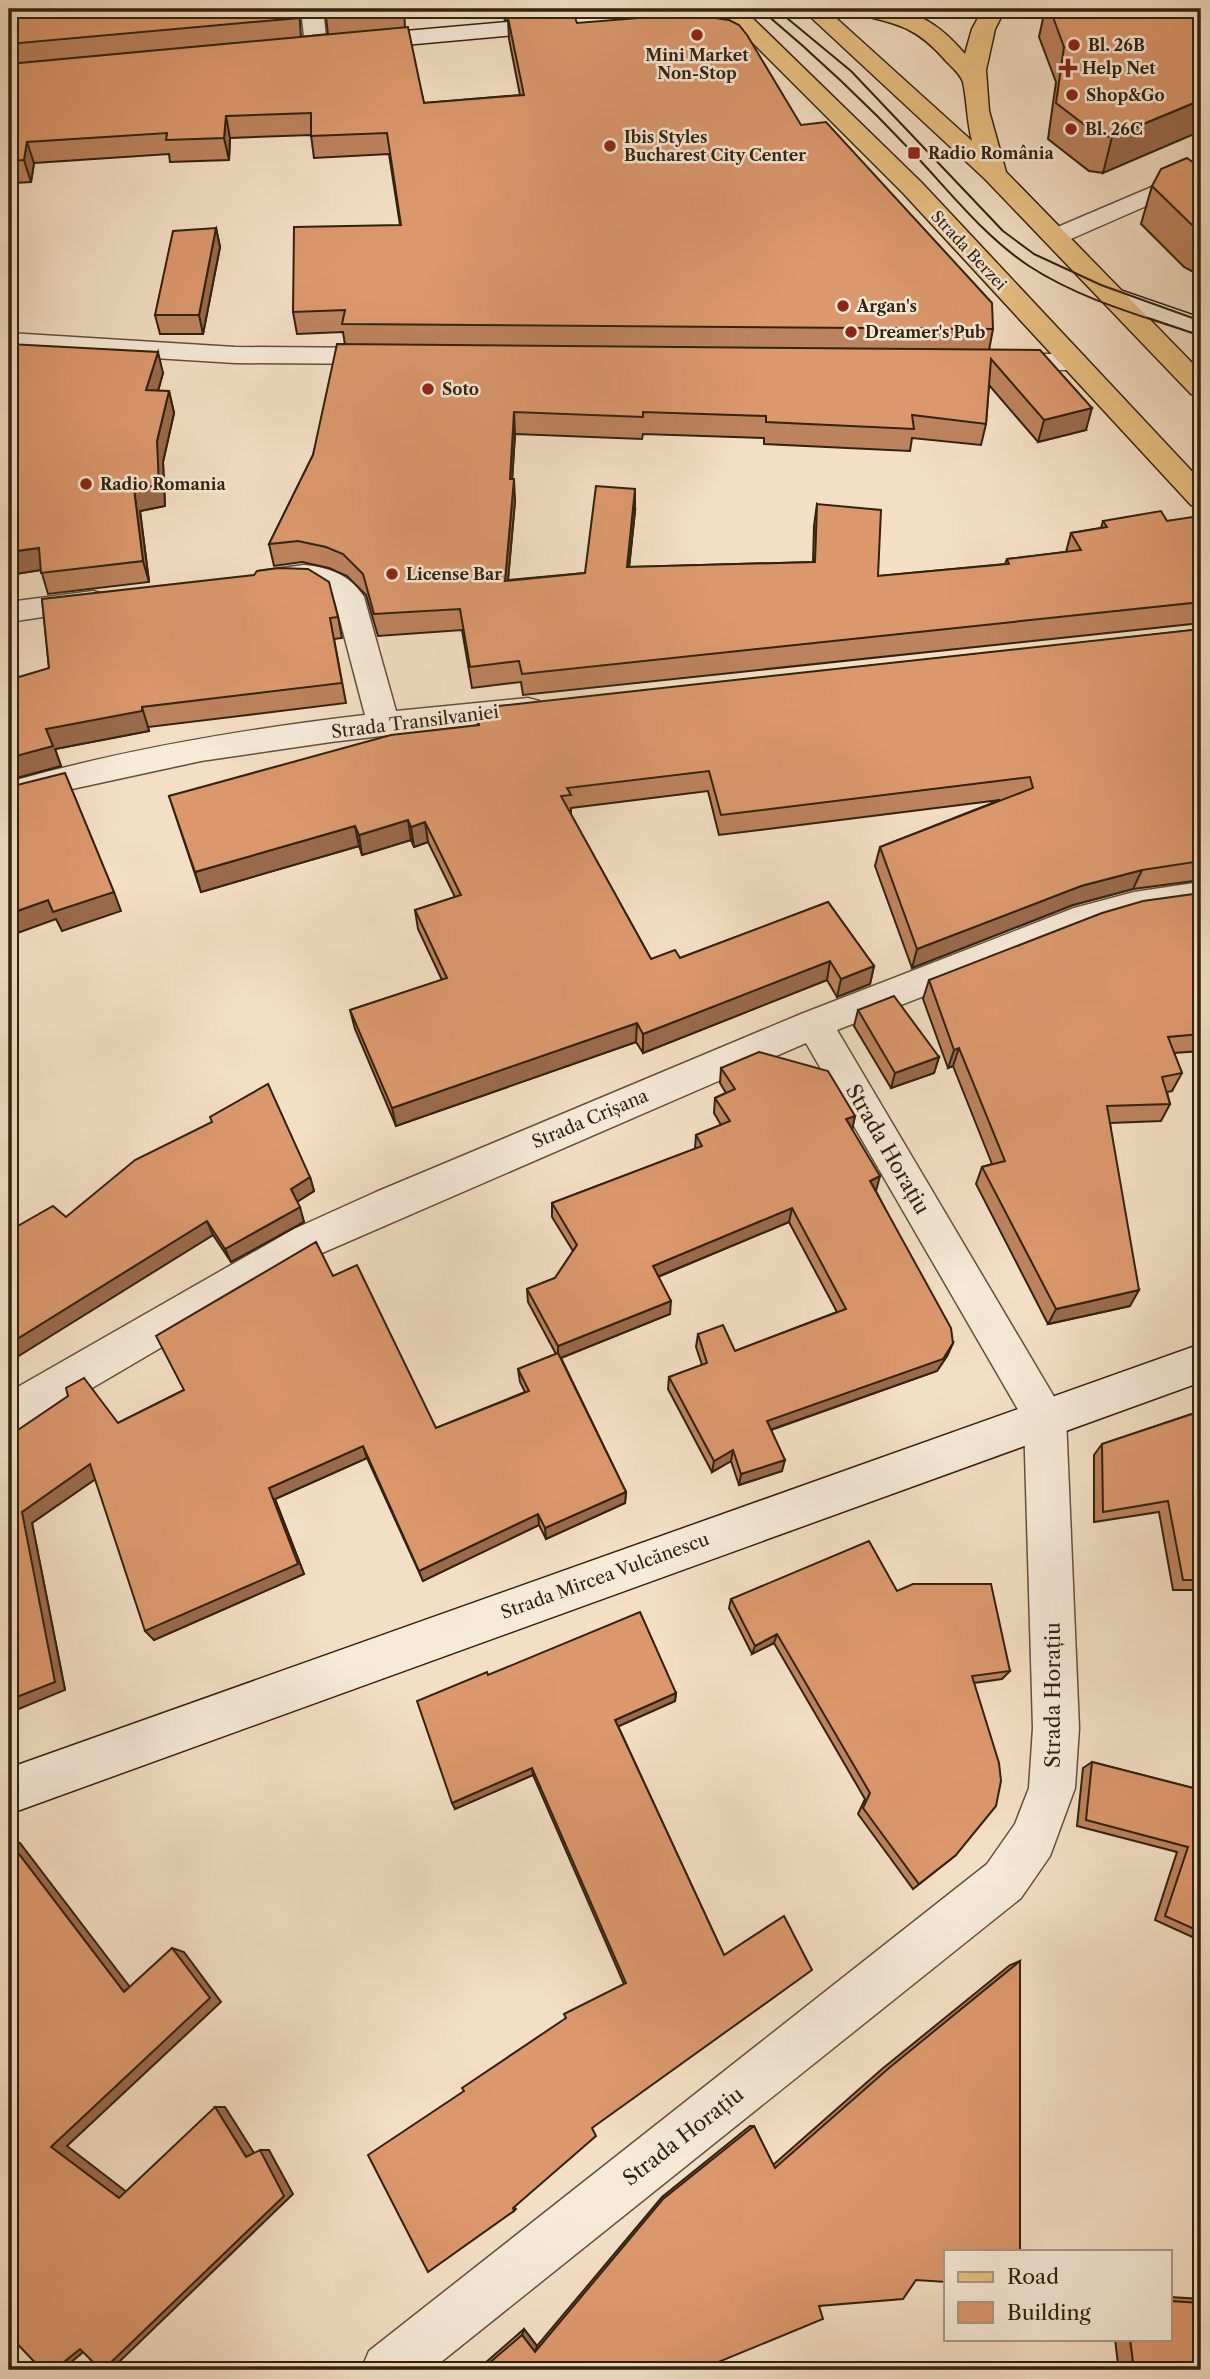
<svg xmlns="http://www.w3.org/2000/svg" width="1210" height="2379" viewBox="0 0 1210 2379" font-family="'Libre Caslon Text',serif">
<style>
.lines{fill:none;stroke-linecap:round;stroke-linejoin:round}
.minor-casing{stroke:#62513c;stroke-width:3}
.secondary-casing{stroke:#32220f;stroke-width:3}
.primary-casing{stroke:#32220f;stroke-width:3}
.minor{fill:#f7ead9;fill-rule:evenodd}
.secondary{fill:#f7ead9;fill-rule:evenodd}
.primary{fill:#eac082;fill-rule:evenodd}
.tram{stroke:#32220f;stroke-width:2}
.wall{fill:#bd835e;stroke:#32220f;stroke-width:2}
.shaded-wall{fill:#9a6a4c;stroke:#32220f;stroke-width:2}
.building{fill:#dc986d;stroke:#32220f;stroke-width:2}
.poi-dot{fill:#8f2418;stroke:#f7ead9;stroke-width:2.5}
.labels{text-anchor:middle;dominant-baseline:central;stroke-width:5;stroke-linejoin:round;paint-order:stroke}
.far-poi-label{font-size:16px;font-weight:bold;fill:#32220f;stroke:#f7ead9;text-anchor:start}
.far-street-label{font-size:16px;fill:#32220f;stroke:#f7ead9}
.street-label{font-size:18px;fill:#32220f;stroke:#f7ead9}
.near-street-label{font-size:21px;fill:#32220f;stroke:#f7ead9}
</style>
<rect width="100%" height="100%" fill="#f3dfc5"/>
<filter id="stains"><feTurbulence type="fractalNoise" baseFrequency=".00286" numOctaves="4"/><feColorMatrix values="0 0 0 0 .2 0 0 0 0 .09 0 0 0 0 .02 0 0 0 .5 -.17"/></filter>
<radialGradient id="worn" r=".72"><stop offset=".6" stop-color="#630" stop-opacity="0"/><stop offset="1" stop-color="#630" stop-opacity=".3"/></radialGradient>
<g class="lines">
<!-- minor casing -->
<g class="minor-casing">
<g id="minor">
<polygon points="301,9 323,9 327,46 324,51 308,51 305,46"/>
<polygon points="1201,166 1201,182 1064,242 1055,245 1046,242 1042,237 1046,232"/>
<polygon points="9,333 235,347 388,348 398,350 402,356 398,362 388,364 235,363 9,349"/>
<polygon points="997,354 1074,354 1084,356 1088,362 1084,368 1074,370 997,370 987,368 983,362 987,356"/>
<path d="M304 565C328 567 351 575 364 597L396 711 528 698 539 701 544 709 539 717 331 742 201 761 72 789 9 806V782C126 749 245 729 365 715L335 601C309 575 290 593 260 585L256 578 260 571Z"/>
<polygon points="93,591 104,594 108,601 104,608 9,622 9,602"/>
<polygon points="1201,882 1201,908 1134,918 1093,930 837,1030 1066,1417 1079,1728 1075,1788 1050,1856 1021,1898 431,2370 361,2370 369,2351 987,1864 1015,1824 1029,1788 1033,1728 1024,1420 806,1043 322,1253 24,1428 9,1433 9,1392 294,1229 376,1192 801,1014 1074,908 1134,892"/>
</g>
</g>
<!-- secondary casing -->
<g class="secondary-casing">
<g id="secondary">
<polygon points="655,9 738,9 735,14 727,16 360,49 352,47 349,42 352,37 360,35"/>
<polygon points="1111,287 1201,318 1201,335 1102,301 1098,295 1102,289"/>
<polygon points="1201,1344 1201,1382 9,1814 9,1768"/>
</g>
</g>
<!-- primary casing -->
<g class="primary-casing">
<g id="primary">
<polygon points="719,9 743,9 921,182 1201,481 1201,507 1191,505 903,193"/>
<path d="M802 9H826L972 141C967 122 967 101 963 82 961 75 951 66 946 61 917 27 898 24 857 14L854 9C906 7 930 13 965 54L972 29 983 9H1005L995 29 986 70 989 111 1006 172 1201 372V396L1191 394 985 179Z"/>
</g>
</g>
<!-- minor -->
<use href="#minor" class="minor"/>
<!-- secondary -->
<use href="#secondary" class="secondary"/>
<!-- primary -->
<use href="#primary" class="primary"/>
<!-- tram -->
<g class="tram">
<path d="M760 9C815 55 866 103 915 155 951 193 985 237 1029 266 1081 300 1143 316 1201 336"/>
<polyline points="776,9 851,71 1003,231 1034,254 1101,285 1201,321"/>
</g>
</g>
<!-- wall -->
<g class="wall">
<polygon points="9,9 299,9 301,37 328,34 325,9 404,9 405,27 424,103 520,95 509,39 508,20 505,21 502,9 568,9 568,12 577,23 801,125 993,329 989,350 1086,430 1038,442 989,385 986,424 981,445 912,438 910,451 764,444 764,438 643,434 642,439 515,434 512,479 515,501 508,580 585,573 635,511 629,567 813,562 814,526 817,504 878,576 1005,564 1007,559 1066,552 1071,533 1101,528 1103,521 1167,521 1201,518 1201,623 523,695 521,682 472,688 462,630 378,636 366,595 347,576 329,568 302,562 274,566 269,544 313,455 345,345 343,332 297,334 293,312 400,225 389,154 314,158 311,135 230,138 229,160 170,162 169,154 34,163 31,182 14,183 9,195"/>
<polygon points="1045,9 1171,9 1103,173 1089,171 1048,139 1056,82 1039,37"/>
<polygon points="1201,168 1201,276 1184,267 1141,224 1152,186"/>
<polygon points="216,228 220,247 203,334 160,334 155,315"/>
<polygon points="9,344 163,373 158,391 169,391 174,413 163,462 165,506 140,511 149,582 48,594 41,570 9,575"/>
<polygon points="42,599 338,617 342,638 334,639 346,703 148,727 149,731 55,749 61,766 9,780 49,668"/>
<polygon points="1201,629 1201,880 1133,889 1073,905 912,968 875,866 880,847 1000,800 719,835 708,791 571,808 571,815 651,959 680,958 828,902 874,966 870,984 837,997 827,980 643,1053 636,1042 396,1126 355,1029 350,1010 442,980 418,929 415,910 455,897 428,842 414,847 411,840 362,855 359,846 201,892 169,796 478,725 477,712"/>
<polygon points="1201,893 1201,1051 1174,1053 1182,1073 1172,1091 1167,1092 1170,1104 1161,1121 1110,1123 1130,1306 1048,1324 976,1184 982,1167 992,1164 953,1066 948,1068 923,999 929,980"/>
<polygon points="858,1010 939,1057 934,1073 891,1088 854,1026"/>
<polygon points="721,1068 855,1116 852,1129 876,1191 953,1343 947,1356 937,1371 771,1430 782,1471 739,1485 731,1461 712,1472 668,1389 669,1377 702,1365 696,1347 698,1334 735,1351 837,1312 789,1222 658,1277 670,1314 561,1358 626,1492 625,1503 546,1539 539,1525 423,1581 367,1458 275,1499 304,1574 154,1640 95,1479 32,1523 65,1690 9,1436 118,1423 184,1390 333,1276 436,1428 525,1392 520,1382 518,1369 556,1354 528,1302 527,1289 555,1278 573,1251 552,1217 552,1203 695,1149 696,1135 721,1125 714,1113 715,1098 726,1093 720,1083"/>
<polygon points="310,1177 314,1191 297,1202 304,1222 231,1262 213,1235 66,1217"/>
<polygon points="1201,1411 1201,1590 1173,1590 1159,1512 1094,1522 1094,1455 1102,1444"/>
<polygon points="897,1591 1010,1671 1002,1679 974,1683 956,1855 913,1889 858,1814 865,1799 774,1643 752,1654 729,1608 731,1599"/>
<polygon points="488,1675 676,1693 675,1701 618,1726 724,1955 592,2128 514,2207 516,2209 514,2211 464,2091 624,1984 533,1775 455,1809"/>
<polygon points="1092,1762 1201,1790 1201,1941 1155,1920 1177,1852 1077,1826 1083,1768"/>
<polygon points="1020,1961 916,2280 819,2306 699,2370 477,2370 524,2329 537,2346 662,2197 750,2126 754,2126 773,2165 882,2069 1010,1965"/>
<polygon points="1170,2297 1201,2299 1201,2370 1099,2370 1098,2365 1118,2364 1115,2339 1170,2339"/>
</g>
<!-- shaded-wall -->
<g class="shaded-wall">
<polygon points="1152,9 1171,9 1166,27"/>
<polygon points="1201,100 1201,131 1103,173 1112,137"/>
<polygon points="226,116 230,138 229,160 224,138"/>
<polygon points="27,142 34,163 31,182 24,160"/>
<polygon points="9,166 14,183 9,195"/>
<polygon points="216,228 220,247 203,334 199,315"/>
<polygon points="158,352 163,373 152,412 146,390"/>
<polygon points="169,391 174,413 163,462 165,506 140,511 149,582 143,561 134,489 157,441"/>
<polygon points="1092,408 1086,430 1038,442 1044,420"/>
<polygon points="514,412 515,434 511,500 510,479"/>
<polygon points="514,479 515,501 506,602 505,581"/>
<polygon points="635,489 635,511 627,588 627,567"/>
<polygon points="39,548 47,569 9,575 9,552"/>
<polygon points="142,707 148,727 149,731 55,749 61,766 9,780 9,758 46,729"/>
<polygon points="408,820 411,840 362,855 359,835"/>
<polygon points="425,822 428,842 414,847 411,827"/>
<polygon points="355,826 359,846 201,892 195,872"/>
<polygon points="1142,870 1133,889 1073,905 912,968 917,949 1081,886"/>
<polygon points="114,892 121,911 62,931 56,919 9,936 9,914 48,900"/>
<polygon points="830,961 827,980 643,1053 643,1034"/>
<polygon points="874,966 870,984 837,997 841,979"/>
<polygon points="637,1023 636,1042 396,1126 392,1108"/>
<polygon points="959,1048 953,1066 948,1068 954,1050"/>
<polygon points="939,1057 934,1073 891,1088 895,1073"/>
<polygon points="855,1116 852,1130 846,1119"/>
<polygon points="880,1176 876,1191 870,1181"/>
<polygon points="310,1177 314,1191 295,1203 291,1189"/>
<polygon points="300,1207 304,1222 231,1262 225,1249"/>
<polygon points="792,1208 789,1222 652,1279 653,1266"/>
<polygon points="207,1221 213,1235 9,1362 9,1344"/>
<polygon points="1139,1290 1130,1306 1048,1324 1056,1309"/>
<polygon points="671,1301 670,1314 558,1359 558,1346"/>
<polygon points="953,1343 947,1356 937,1371 764,1432 767,1421"/>
<polygon points="363,1446 367,1458 275,1499 304,1574 154,1640 145,1631 269,1488"/>
<polygon points="733,1450 731,1461 712,1472 714,1461"/>
<polygon points="785,1460 782,1471 739,1485 741,1474"/>
<polygon points="90,1464 100,1476 32,1523 65,1690 9,1713 22,1512"/>
<polygon points="626,1492 625,1503 546,1539 545,1528"/>
<polygon points="538,1514 539,1525 423,1581 419,1571"/>
<polygon points="777,1634 774,1643 752,1654 755,1646"/>
<polygon points="676,1693 675,1701 615,1728 615,1720"/>
<polygon points="532,1768 533,1775 455,1809 452,1803"/>
<polygon points="9,1838 20,1843 136,1995 124,1992 9,1841"/>
<polygon points="172,1948 184,1952 221,2002 67,2146 132,2196 119,2198 51,2147"/>
<polygon points="215,2107 225,2107 256,2156 246,2157"/>
<polygon points="260,2150 269,2150 293,2194 117,2364 103,2370"/>
<polygon points="524,2329 537,2346 535,2352 522,2335"/>
<polygon points="95,2342 63,2369 60,2370 54,2370 80,2349"/>
</g>
<!-- building -->
<g class="building">
<polygon points="9,9 298,9 299,18 9,44"/>
<polygon points="325,9 400,9 326,16"/>
<polygon points="1050,9 1160,9 1159,14 1173,15 1180,9 1201,9 1201,100 1112,137 1098,135 1056,103 1064,47"/>
<polygon points="573,12 577,23 688,14 729,20 739,25 747,35 801,125 826,122 992,303 993,329 342,324 345,310 293,312 294,227 401,225 387,133 311,136 311,113 226,116 224,138 166,140 167,133 27,142 24,160 9,161 9,64 408,27 424,103 524,95 508,18"/>
<polygon points="1187,158 1201,168 1201,231 1196,229 1152,186 1161,169"/>
<polygon points="216,228 199,315 155,315 173,231"/>
<polygon points="9,344 158,352 146,390 169,391 157,441 159,485 134,489 143,561 41,573 39,548 9,552"/>
<polygon points="337,344 1040,350 1092,408 1044,420 991,359 986,424 912,415 914,429 766,422 766,416 643,412 643,417 514,412 510,479 514,479 505,581 585,573 596,486 635,489 627,567 815,562 817,504 881,510 878,576 1009,564 1007,559 1081,550 1071,533 1107,527 1103,521 1161,511 1167,521 1199,516 1201,518 1201,602 522,674 519,661 470,667 460,609 374,614 363,574 343,554 326,547 298,541 269,544 313,455"/>
<polygon points="279,568 308,569 329,582 338,617 330,618 342,683 142,707 142,711 46,729 53,746 9,758 9,688 12,687 9,680 49,668 42,599 254,575 257,571"/>
<polygon points="1201,629 1201,861 1142,870 1081,886 917,949 880,847 1033,788 1030,777 721,815 709,771 567,788 571,795 561,796 651,959 675,950 680,958 828,902 874,966 841,979 830,961 643,1034 637,1023 392,1108 350,1010 447,978 415,910 461,895 425,822 411,827 408,820 359,835 355,826 195,872 169,796 391,735 479,725 477,712 498,706"/>
<polygon points="65,773 114,892 53,912 48,900 9,914 9,787"/>
<polygon points="1201,893 1201,1034 1168,1037 1182,1073 1162,1077 1170,1104 1107,1106 1139,1290 1056,1309 982,1167 1005,1161 959,1048 954,1050 929,980 1102,913 1143,901"/>
<polygon points="894,996 939,1057 895,1073 858,1010"/>
<polygon points="759,1052 828,1071 855,1116 846,1119 880,1176 870,1181 951,1328 953,1343 943,1359 767,1421 785,1460 741,1474 733,1450 714,1461 669,1377 707,1363 698,1334 723,1325 735,1351 846,1309 792,1208 653,1266 671,1301 558,1346 527,1289 555,1278 577,1245 552,1203 702,1146 696,1135 730,1121 715,1098 735,1089 721,1068"/>
<polygon points="268,1084 310,1177 291,1189 300,1207 225,1249 207,1221 9,1344 9,1231 53,1206 66,1217 135,1160 212,1122 210,1117"/>
<polygon points="316,1242 333,1276 357,1265 436,1428 529,1391 518,1369 558,1353 626,1492 545,1528 538,1514 419,1571 363,1446 269,1488 298,1564 145,1631 90,1464 22,1512 55,1682 9,1700 9,1436 68,1396 66,1388 84,1378 118,1423 184,1390 156,1336"/>
<polygon points="1201,1411 1201,1580 1183,1580 1168,1501 1103,1512 1102,1444"/>
<polygon points="869,1541 897,1591 913,1584 991,1584 1010,1671 972,1676 999,1763 1001,1781 996,1806 956,1855 919,1884 863,1808 870,1793 777,1634 755,1646 731,1599"/>
<polygon points="640,1612 676,1693 615,1720 724,1955 784,1916 812,1970 592,2128 596,2136 513,2208 514,2211 428,2272 368,2155 464,2091 462,2088 566,2018 564,2014 626,1983 532,1768 452,1803 417,1701 487,1672 488,1675"/>
<polygon points="1092,1762 1201,1790 1201,1932 1165,1916 1188,1847 1086,1820"/>
<polygon points="9,1841 124,1992 172,1948 210,1998 51,2147 119,2198 215,2107 246,2157 260,2150 284,2196 103,2370 101,2370 80,2349 54,2370 42,2370 9,2335"/>
<polygon points="1020,1961 1020,2251 946,2251 946,2282 916,2280 903,2299 819,2306 823,2319 699,2370 481,2370 522,2335 535,2352 663,2199 754,2126 775,2168 889,2068"/>
<polygon points="1170,2301 1201,2303 1201,2370 1134,2370 1130,2339 1170,2339"/>
</g>
<!-- markers -->
<g class="poi-dot">
<circle cx="697" cy="35" r="7"/>
<circle cx="1074" cy="45" r="7"/>
<path d="M1064.5 57.5h7v7h7v7h-7v7h-7v-7h-7v-7h7z"/>
<circle cx="1072" cy="95" r="7"/>
<circle cx="1071" cy="129" r="7"/>
<circle cx="610" cy="146" r="7"/>
<rect x="907" y="146" width="14" height="14" rx="3.5"/>
<circle cx="843" cy="306" r="7"/>
<circle cx="851" cy="332" r="7"/>
<circle cx="428" cy="389" r="7"/>
<circle cx="86" cy="484" r="7"/>
<circle cx="392" cy="574" r="7"/>
</g>
<g class="labels">
<!-- far-poi labels -->
<g class="far-poi-label">
<text x="1088" y="45">Bl. 26B</text>
<text x="697" y="55" text-anchor="middle">Mini Market<tspan x="697" dy="18">Non-Stop</tspan></text>
<text x="1082" y="68">Help Net</text>
<text x="1086" y="95">Shop&amp;Go</text>
<text x="1085" y="129">Bl. 26C</text>
<text x="624" y="137">Ibis Styles<tspan x="624" dy="18">Bucharest City Center</tspan></text>
<text x="928" y="153">Radio România</text>
<text x="857" y="306">Argan's</text>
<text x="865" y="332">Dreamer's Pub</text>
<text x="442" y="389">Soto</text>
<text x="100" y="484">Radio Romania</text>
<text x="406" y="574">License Bar</text>
</g>
<!-- far-street labels -->
<g class="far-street-label">
<text transform="translate(969 250) rotate(47)">Strada Berzei</text>
</g>
<!-- street labels -->
<g class="street-label">
<text transform="translate(415 722) rotate(-7)">Strada Transilvaniei</text>
<text transform="translate(590 1119) rotate(-23)">Strada Crișana</text>
<text transform="translate(605 1576) rotate(-20)">Strada Mircea Vulcănescu</text>
</g>
<!-- near-street labels -->
<g class="near-street-label">
<text transform="translate(888 1149) rotate(60)">Strada Horațiu</text>
<text transform="translate(1052 1695) rotate(-90)">Strada Horațiu</text>
<text transform="translate(683 2136) rotate(-38)">Strada Horațiu</text>
</g>
</g>
<!-- margin -->
<rect width="1210" height="2379" fill="none" stroke="#f3dfc5" stroke-width="35"/>
<rect x="10" y="10" width="1189" height="2358" fill="none" stroke="#32220f" stroke-width="3.5"/>
<rect x="18" y="18" width="1175" height="2344" fill="none" stroke="#32220f" stroke-width="2"/>
<!-- legend -->
<rect x="944" y="2250" width="228" height="91" fill="#f7ead9" stroke="#a89a88" stroke-width="2"/>
<rect x="958" y="2272" width="35" height="10" fill="#eac082" stroke="#a89a88" stroke-width="2"/>
<text x="1007" y="2284" font-size="21" fill="#32220f">Road</text>
<rect x="958" y="2302" width="35" height="21" fill="#dc986d" stroke="#a89a88" stroke-width="2"/>
<text x="1007" y="2320" font-size="21" fill="#32220f">Building</text>
<rect width="100%" height="100%" filter="url(#stains)"/>
<rect width="100%" height="100%" fill="url(#worn)"/>
</svg>
